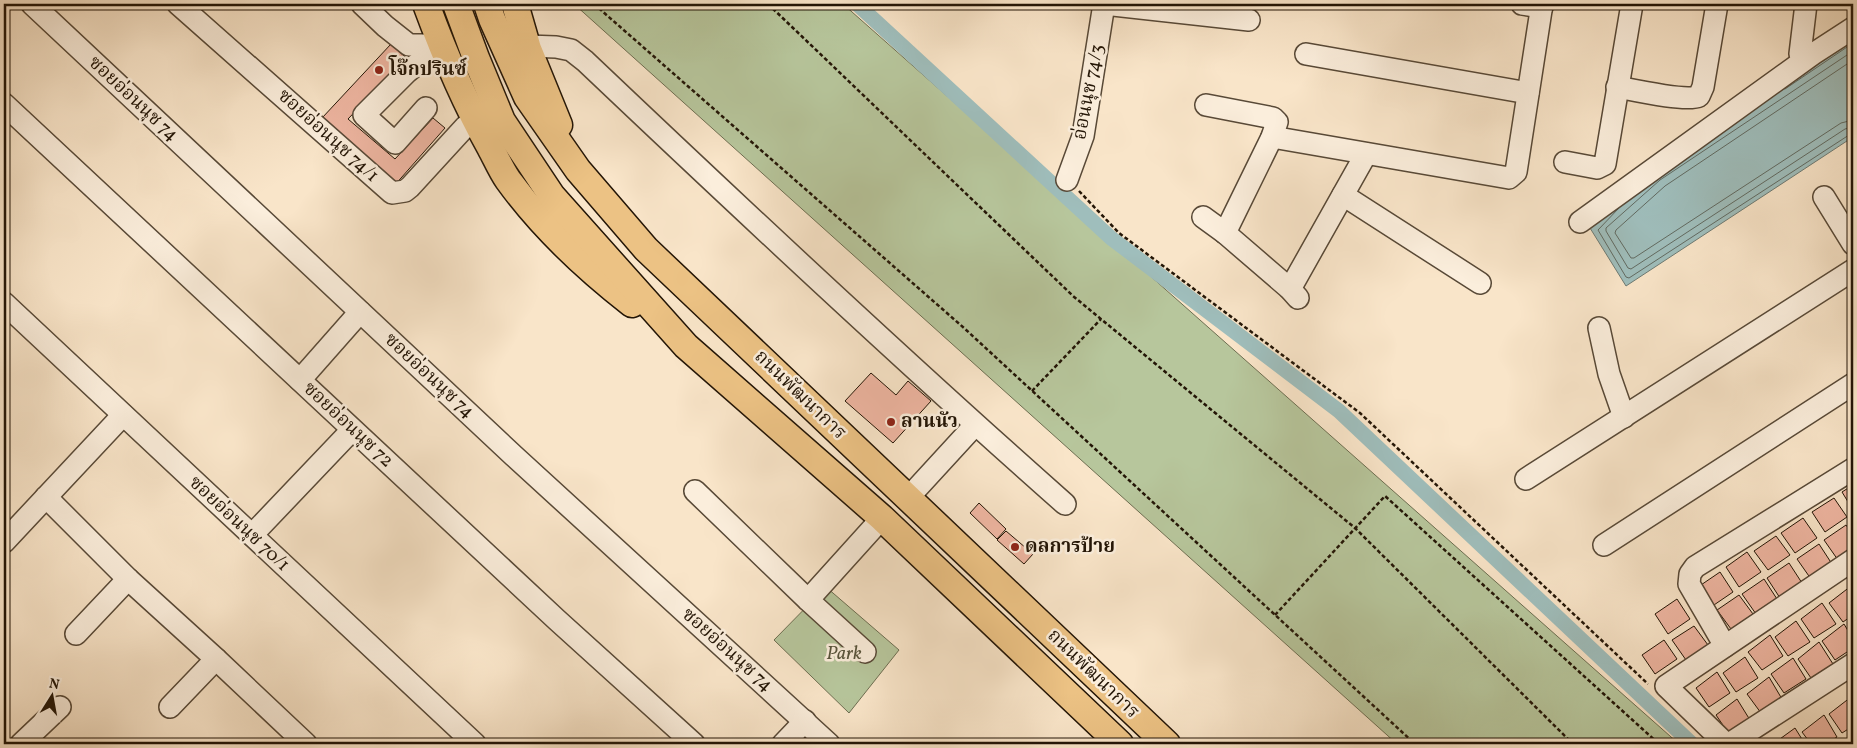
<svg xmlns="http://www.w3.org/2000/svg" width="1857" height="748" viewBox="0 0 1857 748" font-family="Vollkorn,'Noto Serif Thai',serif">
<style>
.green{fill:#b7c69c;stroke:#6d6e51}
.water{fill:#9fbebc;stroke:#6d7a73}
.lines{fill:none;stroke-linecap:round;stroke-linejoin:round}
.shore{stroke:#616a61;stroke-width:1}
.canal{stroke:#9fbebc;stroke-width:15}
.building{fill:#efb6a2;stroke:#231506}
.minor-casing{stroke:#584937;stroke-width:24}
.major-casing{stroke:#231506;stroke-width:29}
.path{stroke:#231506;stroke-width:2.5;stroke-dasharray:4 2.5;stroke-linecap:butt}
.minor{stroke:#fbeedc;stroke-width:21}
.major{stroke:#ecc284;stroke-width:26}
.poi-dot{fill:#8f2418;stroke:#fbeedc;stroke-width:2}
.labels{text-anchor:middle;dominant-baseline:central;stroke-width:5;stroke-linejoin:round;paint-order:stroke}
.poi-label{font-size:19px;font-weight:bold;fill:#231506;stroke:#fbeedc;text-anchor:start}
.street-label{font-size:19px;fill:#231506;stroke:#fbeedc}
.park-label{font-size:19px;font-style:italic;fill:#57533a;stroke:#fbeedc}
</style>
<rect width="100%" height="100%" fill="#f9e5c9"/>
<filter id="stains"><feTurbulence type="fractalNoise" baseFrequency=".004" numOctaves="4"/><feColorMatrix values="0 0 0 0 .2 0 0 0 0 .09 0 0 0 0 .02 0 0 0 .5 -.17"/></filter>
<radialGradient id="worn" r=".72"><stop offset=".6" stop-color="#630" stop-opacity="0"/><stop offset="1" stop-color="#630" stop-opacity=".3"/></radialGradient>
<!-- green -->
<g class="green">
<polygon points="574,4 843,4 1679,744 1397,744"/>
<polygon points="826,587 899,650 849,713 774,640"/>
</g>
<!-- water -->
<polygon class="water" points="1853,37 1853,137 1626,286 1590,228 1653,171"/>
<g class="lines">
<!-- shore -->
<g class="shore">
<polyline points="1853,51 1660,180 1606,228 1606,231 1628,268 1631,269 1845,129 1853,127"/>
<polyline points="1853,60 1665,186 1616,230 1615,233 1631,258 1634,258 1841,123 1853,120"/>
<polyline points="1785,89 1853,43"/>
<polyline points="1619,208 1598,230 1626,277 1629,278 1849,135 1853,134"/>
</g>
<!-- canal -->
<polyline class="canal" points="857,4 1111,238 1339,411 1692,744"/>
</g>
<!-- building -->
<g class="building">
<polygon points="391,44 406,58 348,119 395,159 433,118 445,128 394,186 322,118"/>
<polygon points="871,373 896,395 908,381 931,401 893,443 845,401"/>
<polygon points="1853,485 1853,510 1842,492"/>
<polygon points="1834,498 1847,517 1825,532 1812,512"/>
<polygon points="979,503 1006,529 997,539 970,513"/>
<polygon points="1803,518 1817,538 1795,553 1781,533"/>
<polygon points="1846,525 1853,535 1853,549 1838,560 1824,540"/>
<polygon points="1006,531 1033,554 1024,564 997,540"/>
<polygon points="1776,536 1790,555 1768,570 1754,551"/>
<polygon points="1819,544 1832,564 1811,579 1797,559"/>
<polygon points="1747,552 1761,572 1739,587 1726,567"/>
<polygon points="1789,563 1802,583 1780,598 1767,578"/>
<polygon points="1720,572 1733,592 1711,607 1698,587"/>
<polygon points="1764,579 1777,599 1756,614 1742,594"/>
<polygon points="1851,586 1853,590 1853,615 1843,622 1829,603"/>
<polygon points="1739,595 1753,614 1731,629 1717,610"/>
<polygon points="1677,599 1690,619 1668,634 1655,614"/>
<polygon points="1822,603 1836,624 1814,638 1801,619"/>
<polygon points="1796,621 1810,642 1788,656 1775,637"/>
<polygon points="1844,624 1853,639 1853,648 1835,660 1822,641"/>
<polygon points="1694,626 1708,645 1686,660 1672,640"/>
<polygon points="1770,635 1783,656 1762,670 1748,652"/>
<polygon points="1664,640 1677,659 1655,674 1642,655"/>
<polygon points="1819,642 1833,664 1811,678 1798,659"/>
<polygon points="1745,657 1758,678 1736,692 1723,673"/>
<polygon points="1793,658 1806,679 1784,693 1771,674"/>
<polygon points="1717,672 1730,693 1709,707 1696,688"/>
<polygon points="1769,677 1782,699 1761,713 1747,694"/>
<polygon points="1851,697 1853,702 1853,726 1842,733 1829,714"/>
<polygon points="1737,699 1750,720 1729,734 1716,715"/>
<polygon points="1824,715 1837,737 1825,744 1811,744 1802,732"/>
<polygon points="1795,728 1805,744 1773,744"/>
</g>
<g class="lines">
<!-- minor casing -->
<g class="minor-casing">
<g id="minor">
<polyline points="32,4 514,456 829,744"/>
<polyline points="178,4 392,193 405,191 410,187 465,127 474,120"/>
<polyline points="362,4 385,26 409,45 441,45"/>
<polyline points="1104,4 1249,20"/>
<polyline points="1522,4 1542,7"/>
<path d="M527 46 556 47 571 50 585 61C743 211 902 360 1065 504"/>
<polyline points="1306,54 1528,93"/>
<polyline points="1800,54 1806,4"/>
<path d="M1617 87C1633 90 1687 102 1699 96L1703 87 1717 4"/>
<polyline points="4,104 557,620 694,744"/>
<polyline points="1206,105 1273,118 1277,122 1272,137 1225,233"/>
<polyline points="426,108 395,143 364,115 407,72 441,45"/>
<polyline points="1272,137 1509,178 1516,172 1542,4"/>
<polyline points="1565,162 1597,168 1605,164 1632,4"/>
<polyline points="1067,180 1083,136 1104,4"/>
<polyline points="1343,195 1480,283"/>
<polyline points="1824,197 1853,244"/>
<polyline points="1203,217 1225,233 1290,289 1298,298"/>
<polyline points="1580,222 1813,54 1853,28"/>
<polyline points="1290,289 1366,154"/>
<polyline points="4,303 475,744"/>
<polyline points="1599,328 1609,374 1624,417"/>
<polyline points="300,380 360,312"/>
<polyline points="1526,479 1853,270"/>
<polyline points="695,491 808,600 865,652"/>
<polyline points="46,497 128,579"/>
<polyline points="908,498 975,425"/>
<polyline points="252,535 352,430"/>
<polyline points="4,542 123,415"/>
<polyline points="1604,545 1853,384"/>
<polyline points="808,600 882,518"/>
<polyline points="76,634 128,579 216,659 306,744"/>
<polyline points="1725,646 1689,584 1690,574 1695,567 1853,469"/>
<polyline points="170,707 216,659"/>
<polyline points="21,744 60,707"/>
<polyline points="783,744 805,721"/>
<polyline points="1726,744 1666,686 1853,560"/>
<polyline points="1729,744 1853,664"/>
</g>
</g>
<!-- major casing -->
<g class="major-casing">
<g id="major">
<path d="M426 4C444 53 464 101 490 147 496 158 501 170 508 180 542 227 587 269 632 304"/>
<polyline points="456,4 476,58 502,121 552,196 686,346 882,518 1120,744"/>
<polyline points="487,4 492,19 527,97 578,170 646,249 1167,744"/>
<polyline points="515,4 528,49 559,125"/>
</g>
</g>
<!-- path -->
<g class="path">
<polyline points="594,4 964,328 1415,744"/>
<polyline points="768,4 1073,296 1355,528 1573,744"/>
<polyline points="1079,191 1119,233 1360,413 1648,684"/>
<polyline points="1032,391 1101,319"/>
<polyline points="1275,615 1385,496 1659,744"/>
</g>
<!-- minor -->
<use href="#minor" class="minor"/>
<!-- major -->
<use href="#major" class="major"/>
</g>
<!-- markers -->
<g class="poi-dot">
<circle cx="379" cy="70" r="5"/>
<circle cx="891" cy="422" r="5"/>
<circle cx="1015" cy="547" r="5"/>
</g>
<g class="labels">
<!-- poi labels -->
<g class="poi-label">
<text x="389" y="70">โจ๊กปรินซ์</text>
<text x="901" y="422">ลานนัว</text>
<text x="1025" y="547">ดลการป้าย</text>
</g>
<!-- street labels -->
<g class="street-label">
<text transform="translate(1089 92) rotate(-79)">อ่อนนุช 74/3</text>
<text transform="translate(133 99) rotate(43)">ซอยอ่อนนุช 74</text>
<text transform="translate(328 136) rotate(42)">ซอยอ่อนนุช 74/1</text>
<text transform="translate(429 376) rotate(43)">ซอยอ่อนนุช 74</text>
<text transform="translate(800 395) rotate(44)">ถนนพัฒนาการ</text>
<text transform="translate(348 425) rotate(43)">ซอยอ่อนนุช 72</text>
<text transform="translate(239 524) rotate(43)">ซอยอ่อนนุช 70/1</text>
<text transform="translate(727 650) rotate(42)">ซอยอ่อนนุช 74</text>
<text transform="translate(1093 674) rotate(44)">ถนนพัฒนาการ</text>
</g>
<!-- park labels -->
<g class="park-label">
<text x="844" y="654">Park</text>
</g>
</g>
<!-- margin -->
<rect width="1857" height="748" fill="none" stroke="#f9e5c9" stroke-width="20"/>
<rect x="5" y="5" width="1847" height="738" fill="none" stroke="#231506" stroke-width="2.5"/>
<rect x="10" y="10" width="1837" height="728" fill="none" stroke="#231506"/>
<!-- north arrow -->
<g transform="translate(52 696) rotate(11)" stroke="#fbeedc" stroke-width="4" paint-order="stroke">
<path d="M0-4L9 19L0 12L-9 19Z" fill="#231506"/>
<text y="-8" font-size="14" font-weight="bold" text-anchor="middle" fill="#231506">N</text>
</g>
<rect width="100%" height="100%" filter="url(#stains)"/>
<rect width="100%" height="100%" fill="url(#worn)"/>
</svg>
